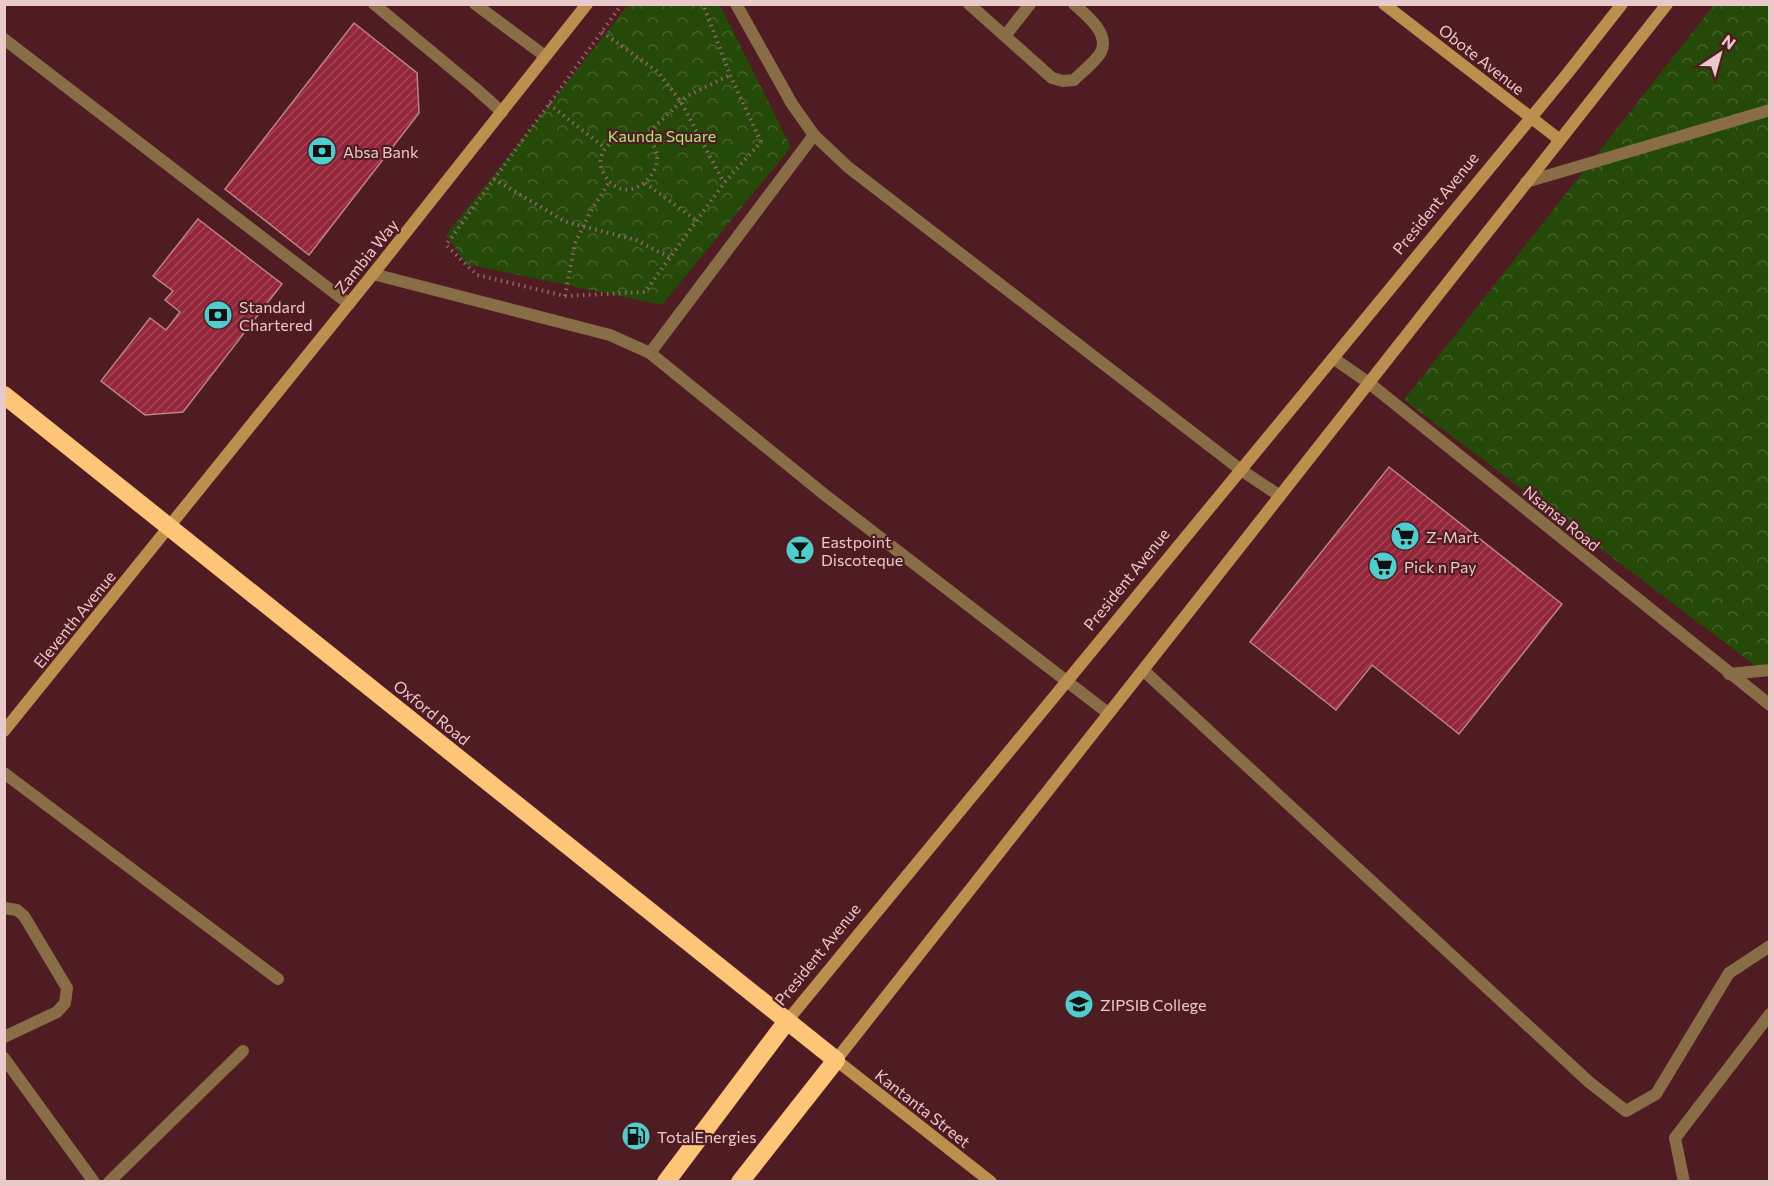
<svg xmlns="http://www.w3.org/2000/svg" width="1774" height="1186" viewBox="0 0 1774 1186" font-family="Commissioner,sans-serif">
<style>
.park{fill:url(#park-crowns)}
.building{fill:url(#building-hatch);stroke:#bf8286;stroke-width:1.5}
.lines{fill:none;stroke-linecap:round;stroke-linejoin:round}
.path{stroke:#906569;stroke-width:4;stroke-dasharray:1.5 4.5;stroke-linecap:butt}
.lane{stroke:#896d46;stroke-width:12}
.street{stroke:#896d46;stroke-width:12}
.secondary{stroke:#bc8f4f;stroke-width:12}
.highway{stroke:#fdc577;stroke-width:18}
.labels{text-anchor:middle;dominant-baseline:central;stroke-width:4.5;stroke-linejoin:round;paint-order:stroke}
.street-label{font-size:16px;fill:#eac9ca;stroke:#4e1c22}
.park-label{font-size:16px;fill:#a2ee73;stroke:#4e1c22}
.poi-label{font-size:16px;fill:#eac9ca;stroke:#4e1c22;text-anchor:start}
</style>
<defs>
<pattern id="park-crowns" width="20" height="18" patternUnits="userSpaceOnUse" patternTransform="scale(1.5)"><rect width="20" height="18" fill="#254908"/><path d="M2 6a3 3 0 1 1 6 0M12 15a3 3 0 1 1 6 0" fill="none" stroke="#45622b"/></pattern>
<pattern id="building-hatch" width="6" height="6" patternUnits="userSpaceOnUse" patternTransform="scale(1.5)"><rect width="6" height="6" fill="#93263a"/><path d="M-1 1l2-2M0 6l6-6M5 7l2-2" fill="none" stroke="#a24455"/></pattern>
</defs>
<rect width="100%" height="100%" fill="#4e1c22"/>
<!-- park -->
<g class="park">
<polygon points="629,4 720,5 791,147 662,305 466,264 446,235"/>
<polygon points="1714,5 1769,5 1769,676 1404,400"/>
</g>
<!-- building -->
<g class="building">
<polygon points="354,23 417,73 419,113 309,255 225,189"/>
<polygon points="198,219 282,284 183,412 145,415 101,381 150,318 166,330 180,312 165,300 173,291 153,276"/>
<polygon points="1389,467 1562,604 1459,734 1372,665 1336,710 1250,642"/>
</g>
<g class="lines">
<!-- path -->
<g class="path">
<polyline points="622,4 446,245 477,275 565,296 645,292 724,183 761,142 730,75 703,4"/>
<polyline points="602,32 658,72 681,102 724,183"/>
<polyline points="549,104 605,148"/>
<path d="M634 133C690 150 630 220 604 174 592 152 614 136 634 133Z"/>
<polyline points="645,136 687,96 730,75"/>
<polyline points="494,179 566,222 636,240 671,258"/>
<polyline points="645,183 697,221"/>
<polyline points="565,296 575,243 592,209 610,181"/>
</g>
<!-- lane -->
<g class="lane">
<path d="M969 4 1052 78 1063 81 1074 80C1081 73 1097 60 1101 52 1110 33 1086 15 1074 4"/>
<polyline points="1005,36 1030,4"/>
<polyline points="4,39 349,304"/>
<polyline points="1526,182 1770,110"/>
<polyline points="1143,670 1589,1082 1626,1111 1656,1094 1729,973 1770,946"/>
<polyline points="1729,674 1770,670"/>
<polyline points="4,773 278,979"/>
<polyline points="4,908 17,910 24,916 67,988 65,1003 57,1012 4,1037"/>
<polyline points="4,1058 94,1182"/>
<polyline points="109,1182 243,1051"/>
<polyline points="1684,1182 1675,1138 1770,1014"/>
</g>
<!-- street -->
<g class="street">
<polyline points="374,4 474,87 502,112"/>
<polyline points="475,4 545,56"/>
<polyline points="736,4 792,104 814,135 848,167 1241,470 1280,496"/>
<polyline points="373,274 610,335 650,353 825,495 1108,713"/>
<polyline points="650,353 814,135"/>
<polyline points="1333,358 1369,383 1770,705"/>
</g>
<!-- secondary -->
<g class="secondary">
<polyline points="1384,4 1560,140"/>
<polyline points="4,731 373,274 587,4"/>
<polyline points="787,1021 1567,74 1622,4"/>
<polyline points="991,1182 836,1060 1667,4"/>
</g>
<!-- highway -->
<g class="highway">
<polyline points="4,395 836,1060 740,1182"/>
<polyline points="666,1182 787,1021"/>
</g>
</g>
<!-- icons -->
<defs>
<g id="bank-disc" transform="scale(1.5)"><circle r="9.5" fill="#52cdcd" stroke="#4e1c22"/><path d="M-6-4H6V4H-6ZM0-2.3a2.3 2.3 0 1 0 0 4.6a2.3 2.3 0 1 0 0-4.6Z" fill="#111"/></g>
<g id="supermarket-disc" transform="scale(1.5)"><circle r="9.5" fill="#52cdcd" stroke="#4e1c22"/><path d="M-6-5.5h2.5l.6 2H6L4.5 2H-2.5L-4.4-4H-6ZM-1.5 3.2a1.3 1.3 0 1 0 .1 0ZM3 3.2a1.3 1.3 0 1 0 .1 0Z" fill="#111"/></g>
<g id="bar-disc" transform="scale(1.5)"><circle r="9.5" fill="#52cdcd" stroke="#4e1c22"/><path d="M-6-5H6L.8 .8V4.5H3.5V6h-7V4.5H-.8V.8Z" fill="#111"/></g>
<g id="university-disc" transform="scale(1.5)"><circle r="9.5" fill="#52cdcd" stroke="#4e1c22"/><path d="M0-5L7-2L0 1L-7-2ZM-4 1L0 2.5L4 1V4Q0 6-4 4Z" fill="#111"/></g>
<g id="fuel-disc" transform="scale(1.5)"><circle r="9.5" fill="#52cdcd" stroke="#4e1c22"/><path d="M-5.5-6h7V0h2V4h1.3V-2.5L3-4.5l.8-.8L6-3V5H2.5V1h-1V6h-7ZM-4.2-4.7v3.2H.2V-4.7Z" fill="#111"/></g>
</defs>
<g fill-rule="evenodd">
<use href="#bank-disc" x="322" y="151"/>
<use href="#bank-disc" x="218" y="315"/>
<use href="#supermarket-disc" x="1405" y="536"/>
<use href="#bar-disc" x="800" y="550"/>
<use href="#supermarket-disc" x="1383" y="566"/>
<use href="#university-disc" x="1079" y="1004"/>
<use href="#fuel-disc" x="636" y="1136"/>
</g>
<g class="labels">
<!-- street labels -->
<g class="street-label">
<text transform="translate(1482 59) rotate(38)">Obote Avenue</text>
<text transform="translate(1435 203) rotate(-51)">President Avenue</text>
<text transform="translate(366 256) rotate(-51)">Zambia Way</text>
<text transform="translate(1562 518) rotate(39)">Nsansa Road</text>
<text transform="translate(1126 579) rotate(-51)">President Avenue</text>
<text transform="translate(74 619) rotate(-51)">Eleventh Avenue</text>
<text transform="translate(432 712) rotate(39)">Oxford Road</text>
<text transform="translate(817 954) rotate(-51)">President Avenue</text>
<text transform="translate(923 1108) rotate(38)">Kantanta Street</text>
</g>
<!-- park labels -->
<g class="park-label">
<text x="662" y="135">Kaunda Square</text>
</g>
<!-- poi labels -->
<g class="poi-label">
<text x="343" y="151">Absa Bank</text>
<text x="239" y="306">Standard<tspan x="239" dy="18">Chartered</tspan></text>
<text x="1426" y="536">Z-Mart</text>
<text x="821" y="541">Eastpoint<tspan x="821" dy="18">Discoteque</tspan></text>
<text x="1404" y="566">Pick n Pay</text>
<text x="1100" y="1004">ZIPSIB College</text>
<text x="657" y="1136">TotalEnergies</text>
</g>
</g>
<!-- border -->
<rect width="1774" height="1186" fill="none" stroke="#eac9ca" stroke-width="12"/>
<!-- north arrow -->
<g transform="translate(1720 54) rotate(36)" stroke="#4e1c22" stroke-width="4.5" paint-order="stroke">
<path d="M0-4.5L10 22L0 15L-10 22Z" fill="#eac9ca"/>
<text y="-9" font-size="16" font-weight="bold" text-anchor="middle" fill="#eac9ca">N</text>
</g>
</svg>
